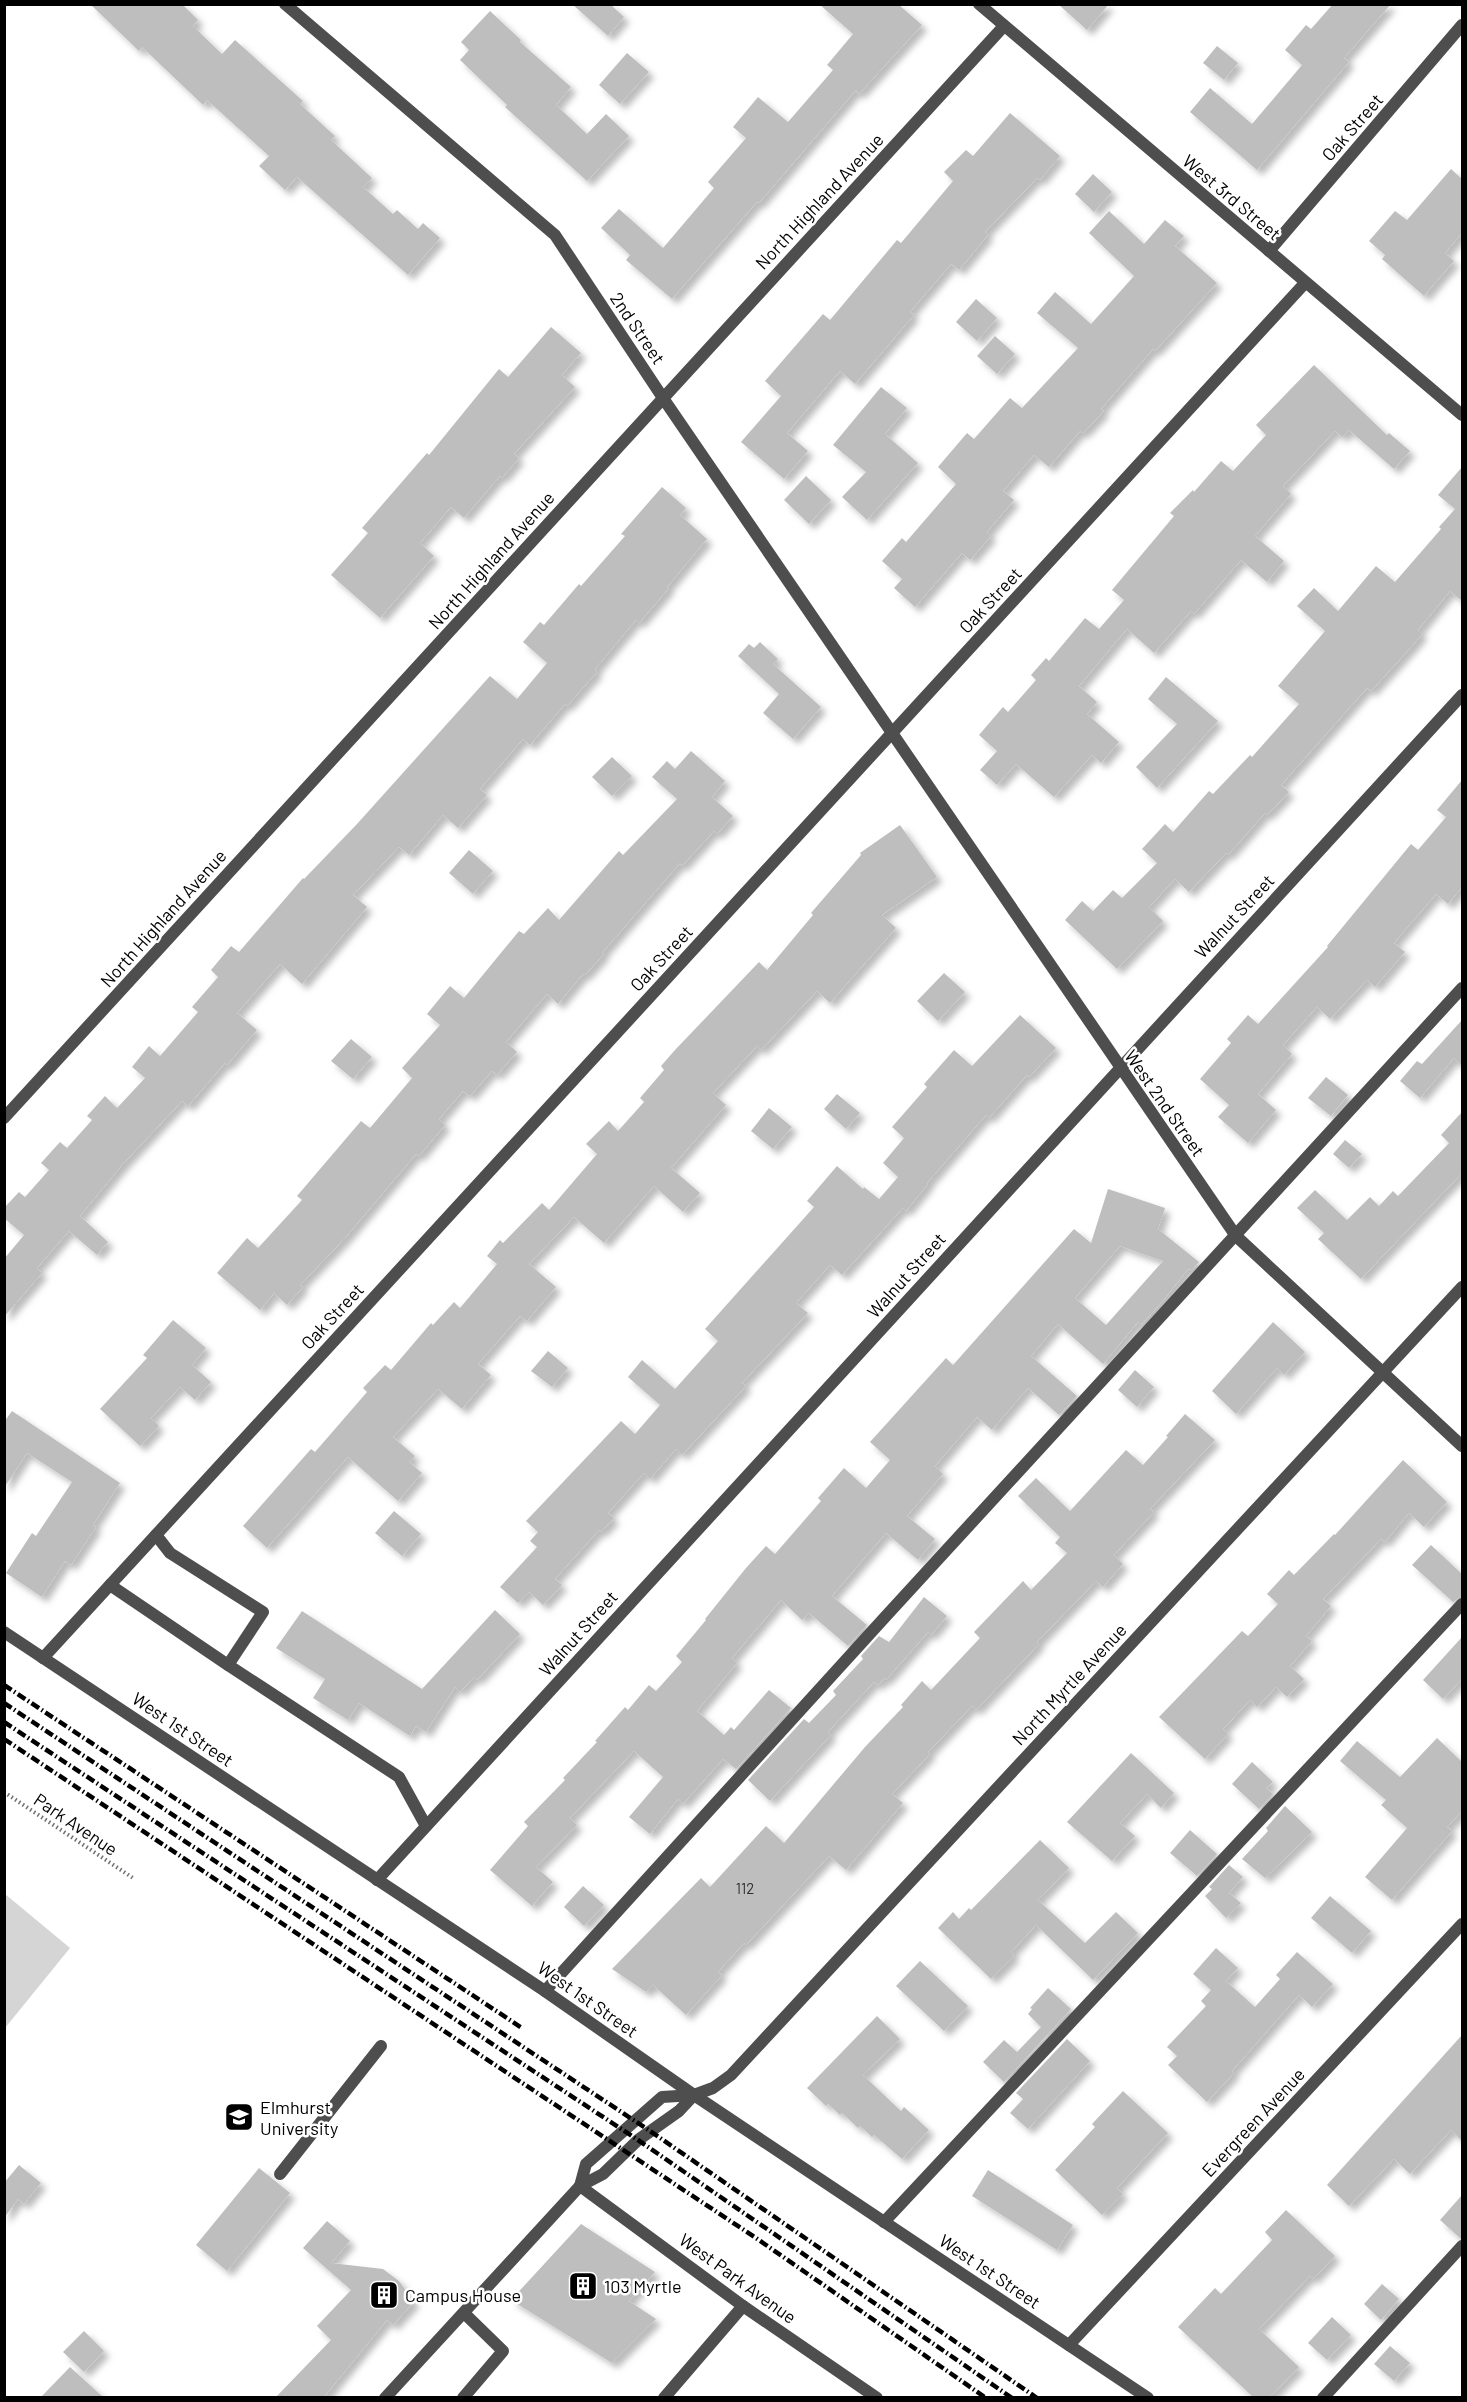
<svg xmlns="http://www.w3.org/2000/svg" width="1467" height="2402" viewBox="0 0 1467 2402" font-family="Barlow,sans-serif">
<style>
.green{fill:#d5d5d5}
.building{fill:#bebebe;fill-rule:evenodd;filter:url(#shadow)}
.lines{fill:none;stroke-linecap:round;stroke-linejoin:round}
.path{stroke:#707070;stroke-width:4;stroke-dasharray:1.5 3;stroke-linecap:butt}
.lane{stroke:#4e4e4e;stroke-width:12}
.street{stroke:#4e4e4e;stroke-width:12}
.rail{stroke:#000;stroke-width:4.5;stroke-dasharray:9 3 1.5 3;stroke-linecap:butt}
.labels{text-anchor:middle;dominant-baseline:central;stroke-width:5;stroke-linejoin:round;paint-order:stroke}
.number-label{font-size:15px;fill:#303030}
.street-label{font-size:18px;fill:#000;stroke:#fff}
.poi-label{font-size:18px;fill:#000;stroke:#fff;text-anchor:start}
</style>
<defs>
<filter id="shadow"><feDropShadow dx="5.5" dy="5.5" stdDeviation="3" flood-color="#0004"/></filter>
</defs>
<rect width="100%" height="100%" fill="#fff"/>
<!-- green -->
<polygon class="green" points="5,1894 70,1948 5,2028 4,1894"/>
<!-- building -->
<g class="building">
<polygon points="90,4 182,4 198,20 193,26 222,54 235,40 303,101 300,104 335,136 331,140 372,178 363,187 393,214 397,210 418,229 423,223 440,238 408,275 297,177 285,190 259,166 269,156 207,100 203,105 142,47 139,51"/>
<polygon points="572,4 610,4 624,17 608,36"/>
<polygon points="819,4 898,4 922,25 859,94 856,90 759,203 757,202 672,299 626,260 630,255 601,228 619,209 663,248 714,188 708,182 746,138 733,127 758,97 788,122 833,70 827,65 853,34"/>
<polygon points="1058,4 1109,4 1087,30"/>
<polygon points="1333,4 1391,4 1344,58 1349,62 1257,170 1190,112 1210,88 1252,124 1302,65 1285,50 1306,25 1311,29"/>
<polygon points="490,11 521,40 520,42 571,87 556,105 587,134 606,114 629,136 587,181 505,107 507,105 460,60 469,50 461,42"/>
<polygon points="1217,46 1238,63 1224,80 1203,63"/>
<polygon points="627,53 649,72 620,104 599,85"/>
<polygon points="1010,113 1060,156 1040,180 1037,178 985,232 988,235 959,270 951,264 910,312 914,315 855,384 840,371 787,433 808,451 784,479 741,442 781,396 765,381 823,314 830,320 897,240 901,243 953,181 944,172 966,150 973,156"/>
<polygon points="1451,169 1462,179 1462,233 1445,253 1454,261 1424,296 1382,259 1385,255 1369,241 1395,211 1407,220"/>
<polygon points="1093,174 1112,192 1094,212 1075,194"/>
<polygon points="1109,211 1144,244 1165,220 1184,236 1175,246 1217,283 1155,351 1153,349 1101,409 1104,411 1083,433 1080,431 1049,467 1034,455 1003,491 1014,500 987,532 991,536 970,560 962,553 915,607 894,588 902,579 882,561 902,538 906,542 956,484 938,467 967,433 974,439 1010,398 1022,408 1078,348 1037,313 1055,292 1091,324 1134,276 1089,233"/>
<polygon points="976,299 997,318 977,341 956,322"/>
<polygon points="551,327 581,353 562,375 575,387 514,454 519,458 502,478 500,476 464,518 451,507 420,543 434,556 380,618 331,575 368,533 362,528 427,453 429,455 499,369 508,377"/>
<polygon points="995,336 1015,354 997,374 977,356"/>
<polygon points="1314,365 1387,435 1389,433 1410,451 1394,469 1349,430 1342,437 1335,431 1283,486 1291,494 1255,536 1284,561 1267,582 1241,560 1194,614 1191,611 1154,653 1127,629 1079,686 1097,702 1087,714 1119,742 1101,763 1092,755 1054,797 1016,764 997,785 980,770 997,751 979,735 1003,707 1008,712 1036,680 1031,675 1046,658 1049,661 1085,618 1099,629 1124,600 1112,590 1174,516 1170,513 1193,490 1194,492 1221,461 1233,471 1266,435 1256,425"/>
<polygon points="881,387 907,408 885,434 918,463 867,520 842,497 866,472 833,445"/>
<polygon points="1462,467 1462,601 1450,591 1418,630 1422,634 1412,646 1371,691 1367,688 1281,785 1289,792 1267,815 1265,813 1228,855 1226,853 1189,892 1175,879 1149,907 1163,921 1117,969 1065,920 1082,901 1093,911 1113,890 1122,898 1157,863 1142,849 1165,824 1173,832 1209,791 1213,794 1250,755 1252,757 1299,704 1278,686 1325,631 1297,606 1314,588 1338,611 1376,566 1395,582 1441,529 1439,527 1455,509 1438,495"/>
<polygon points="806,476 831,500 809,524 784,500"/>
<polygon points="662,487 686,508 680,515 707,539 667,587 669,588 639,623 636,620 595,669 597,672 567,706 565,704 530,745 523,739 480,789 487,795 458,828 443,815 409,855 399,847 353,895 367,907 302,984 280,964 237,1013 257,1030 227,1065 225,1063 188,1106 182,1101 122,1165 80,1216 108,1242 97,1255 69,1231 37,1268 42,1273 4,1317 4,1259 24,1235 4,1218 4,1208 19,1192 25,1197 49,1170 41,1163 60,1142 67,1148 92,1120 87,1116 105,1096 117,1108 145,1078 132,1067 149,1046 160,1056 198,1012 192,1007 218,977 211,970 231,946 239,952 303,878 304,879 357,824 490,676 517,699 547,663 523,642 540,622 544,625 579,584 581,586 625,536 621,534"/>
<polygon points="760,642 778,659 773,664 821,707 793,739 763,713 779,694 738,656 749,644 754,648"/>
<polygon points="1166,677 1218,721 1157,788 1136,767 1177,724 1148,699"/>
<polygon points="691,751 725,781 712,797 733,816 717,834 714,831 682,866 680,863 602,953 604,954 585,975 583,974 558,1004 547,994 506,1042 517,1052 497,1075 492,1071 470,1096 463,1091 439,1119 445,1125 419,1156 416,1154 345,1238 300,1285 303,1287 287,1305 274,1293 260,1310 217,1273 247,1238 258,1248 302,1200 297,1196 361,1121 370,1128 412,1078 402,1068 440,1025 427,1014 450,986 464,998 519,931 524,934 548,908 559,920 619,851 623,855 677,799 652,777 667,761 675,769"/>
<polygon points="612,757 632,776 612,796 592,777"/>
<polygon points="1462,780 1462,887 1448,904 1436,894 1394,943 1405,952 1375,987 1367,980 1330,1019 1317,1007 1283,1045 1292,1054 1258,1094 1276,1110 1248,1143 1218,1117 1229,1105 1200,1079 1231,1043 1227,1039 1248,1015 1258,1024 1328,947 1327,946 1411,844 1418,850 1446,817 1437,810"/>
<polygon points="900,825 937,877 882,915 896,928 830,1003 817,991 761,1050 757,1046 713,1093 726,1105 671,1168 700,1193 683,1212 654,1186 604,1243 574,1217 529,1264 556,1287 527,1321 520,1316 478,1364 491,1375 462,1409 438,1389 393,1437 415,1456 409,1462 422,1473 398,1501 348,1457 267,1548 243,1526 311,1449 315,1452 367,1392 363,1388 385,1365 391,1370 431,1323 433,1325 454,1302 460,1308 497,1264 487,1256 500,1240 503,1243 542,1203 549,1210 597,1154 586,1144 609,1121 618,1131 644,1102 640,1098 664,1070 661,1066 675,1050 759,962 767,970 813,915 811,913 861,855 860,853"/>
<polygon points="469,850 493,871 473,894 449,873"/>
<polygon points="944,973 965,992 938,1021 917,1001"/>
<polygon points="1020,1015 1056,1048 1029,1077 1027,1075 989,1118 986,1115 927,1183 928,1184 906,1211 903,1208 842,1275 830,1265 796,1303 808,1313 742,1383 746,1386 682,1455 676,1449 650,1479 644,1473 608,1513 614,1518 601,1532 599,1530 555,1579 562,1585 543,1605 529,1592 518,1603 500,1587 537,1547 530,1541 538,1532 526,1521 621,1421 635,1434 660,1405 628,1377 642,1360 675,1389 718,1341 705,1329 814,1207 807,1201 837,1166 863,1189 864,1187 879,1199 898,1177 883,1163 904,1138 892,1127 927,1087 924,1084 954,1050 972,1066"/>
<polygon points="1462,1020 1462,1066 1454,1058 1420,1098 1400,1081 1417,1061 1422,1064"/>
<polygon points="351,1039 372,1057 353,1079 331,1061"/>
<polygon points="1326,1077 1348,1095 1331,1116 1308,1098"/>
<polygon points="837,1094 860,1113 846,1129 824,1109"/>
<polygon points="769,1108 792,1127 773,1149 751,1131"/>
<polygon points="1462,1112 1462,1173 1361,1279 1318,1239 1324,1233 1297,1208 1315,1190 1347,1220 1370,1197 1379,1206 1393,1191 1398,1196 1449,1143 1441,1135"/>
<polygon points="1345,1140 1362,1154 1349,1168 1333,1154"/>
<path d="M1108 1189 1165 1208 1158 1229 1199 1262 1192 1270 1188 1269 1162 1302 1141 1325 1138 1322 1103 1364 1058 1324 1031 1356 1077 1396 1059 1415 1028 1388 992 1430 977 1417 935 1466 943 1474 907 1516 935 1539 918 1560 886 1533 832 1596 867 1625 848 1646 809 1613 802 1620 781 1600 732 1658 737 1663 697 1711 724 1735 731 1727 734 1730 769 1690 791 1708 736 1769 723 1759 683 1804 678 1799 650 1834 629 1817 663 1777 634 1751 570 1818 577 1825 536 1867 553 1882 532 1906 490 1870 528 1826 524 1822 565 1780 563 1778 597 1742 595 1741 625 1707 628 1710 649 1685 656 1691 682 1662 676 1656 706 1620 705 1619 746 1568 766 1546 775 1554 821 1501 818 1498 844 1468 866 1488 890 1460 870 1442 946 1358 953 1365 1074 1229 1091 1243ZM1120 1246 1163 1261 1106 1325 1075 1298Z"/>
<polygon points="173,1320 206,1348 192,1365 211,1382 195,1400 180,1387 151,1418 159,1426 140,1446 100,1409 147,1358 143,1355"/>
<polygon points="1273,1322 1305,1352 1284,1375 1277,1368 1236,1414 1212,1391"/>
<polygon points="548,1351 568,1368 552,1387 531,1371"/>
<polygon points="1135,1370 1154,1387 1137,1407 1118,1390"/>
<polygon points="12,1411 120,1483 93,1525 96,1527 71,1565 65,1561 42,1597 6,1573 32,1533 36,1536 72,1482 27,1453 4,1488 4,1422"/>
<polygon points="1185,1414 1215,1440 1150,1509 1154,1512 1114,1555 1123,1564 1103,1587 1096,1581 1037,1642 1039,1644 976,1710 972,1706 928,1752 930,1754 892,1794 903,1803 846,1870 829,1856 746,1945 744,1943 718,1972 722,1975 686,2015 653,1985 646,1992 612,1969 701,1878 710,1887 766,1826 784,1843 865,1747 903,1707 901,1705 922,1681 931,1690 980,1638 974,1632 1023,1581 1031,1590 1067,1553 1055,1543 1060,1537 1018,1496 1036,1478 1070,1511 1126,1450 1143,1465 1168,1437 1166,1436"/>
<polygon points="1403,1460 1447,1502 1424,1527 1409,1513 1385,1542 1381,1539 1323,1599 1331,1606 1306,1636 1312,1641 1290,1666 1304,1679 1287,1697 1276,1687 1257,1707 1250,1700 1223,1729 1228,1734 1205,1759 1159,1717 1242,1631 1248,1636 1278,1604 1267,1594 1289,1570 1294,1575 1334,1534 1335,1535"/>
<polygon points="394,1511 421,1534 402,1556 375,1533"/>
<polygon points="1431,1545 1462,1574 1462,1596 1453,1602 1412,1565"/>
<polygon points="924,1597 947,1616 931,1635 928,1632 886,1680 884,1678 878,1685 874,1682 828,1732 831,1735 770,1801 748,1780 804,1719 809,1723 836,1695 833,1691 863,1659 861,1656 879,1636 889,1642"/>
<polygon points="495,1610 520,1634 477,1680 474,1677 460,1692 455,1687 426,1732 416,1726 410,1736 359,1703 348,1720 313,1698 325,1679 276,1648 302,1611 422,1689"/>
<polygon points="1462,1637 1462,1679 1443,1699 1423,1680"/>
<polygon points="1437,1738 1462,1762 1462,1811 1447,1827 1452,1831 1392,1900 1365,1877 1407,1828 1381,1805 1386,1800 1340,1761 1357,1741 1400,1777"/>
<polygon points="1131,1753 1174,1793 1161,1808 1147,1794 1120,1823 1135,1836 1112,1861 1067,1822"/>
<polygon points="1252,1762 1273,1782 1266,1788 1273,1794 1259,1809 1232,1784"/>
<polygon points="1285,1806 1312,1832 1265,1878 1242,1859 1268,1831 1266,1828"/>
<polygon points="1190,1830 1217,1854 1197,1876 1170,1853"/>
<polygon points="1040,1840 1069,1868 1038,1900 1085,1943 1116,1912 1138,1933 1093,1980 1036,1925 1011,1952 1014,1956 991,1979 938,1928 953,1912 959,1919 969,1908 971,1910"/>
<polygon points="1229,1865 1243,1877 1229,1893 1241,1903 1226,1918 1205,1896 1212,1889 1209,1887"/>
<polygon points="583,1886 604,1905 584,1926 564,1907"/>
<polygon points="1330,1896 1371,1931 1352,1953 1311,1918"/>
<polygon points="1216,1948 1238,1968 1226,1981 1255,2007 1280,1979 1276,1975 1297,1952 1333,1984 1312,2007 1299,1995 1232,2071 1234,2073 1207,2102 1168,2065 1177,2056 1167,2047 1206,2006 1201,2001 1211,1990 1193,1974"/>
<polygon points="920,1961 968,2006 944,2031 896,1986"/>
<polygon points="1048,1988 1071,2009 1004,2082 983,2062 1004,2040 1017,2052 1041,2027 1028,2014 1032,2009 1030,2008"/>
<polygon points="877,2016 900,2039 863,2075 901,2111 904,2107 929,2130 902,2159 874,2135 872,2137 860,2126 858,2128 842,2113 840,2115 828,2104 826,2106 807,2088"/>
<polygon points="1462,2035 1462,2141 1451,2130 1410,2174 1394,2159 1349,2206 1327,2185"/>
<polygon points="1067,2039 1090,2061 1028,2129 1010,2113 1023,2099 1016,2093"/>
<polygon points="1123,2091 1168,2133 1117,2188 1123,2194 1102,2215 1055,2170 1095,2127 1092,2124"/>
<polygon points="19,2165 41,2183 24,2204 18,2199 4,2218 4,2183"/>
<polygon points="259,2168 290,2193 227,2271 196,2245"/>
<polygon points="988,2170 1073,2225 1057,2250 972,2196"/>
<polygon points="1462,2195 1462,2238 1460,2238 1440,2220"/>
<polygon points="1286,2210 1335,2256 1313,2279 1310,2276 1259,2329 1299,2367 1270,2397 1253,2397 1178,2327 1215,2288 1221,2294 1272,2240 1265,2232"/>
<polygon points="327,2221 350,2241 331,2263 383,2269 399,2281 414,2302 393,2325 387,2320 324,2397 276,2397 331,2340 317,2326 351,2290 303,2248"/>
<polygon points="581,2224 655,2272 629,2301 656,2319 612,2363 511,2300"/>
<polygon points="1382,2284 1399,2299 1381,2320 1364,2304"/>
<polygon points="1332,2317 1351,2335 1327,2360 1308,2343"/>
<polygon points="84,2331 104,2351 84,2372 63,2352"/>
<polygon points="1390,2346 1410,2363 1394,2381 1374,2364"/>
<polygon points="70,2367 103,2397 41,2397"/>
</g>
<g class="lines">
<!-- path -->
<polyline class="path" points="4,1792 133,1878"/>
<!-- lane -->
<g class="lane">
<polyline points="110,1585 228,1665 263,1612 170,1553 156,1535"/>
<polyline points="228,1665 399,1777 426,1826"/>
<polyline points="545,1991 886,1616 1462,988"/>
<polyline points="280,2174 381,2046"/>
<polyline points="884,2222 1462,1604"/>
<polyline points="463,2398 503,2351 464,2313"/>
<polyline points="664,2398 743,2306"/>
<polyline points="1323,2398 1462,2246"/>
</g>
<!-- street -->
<g class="street">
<polyline points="285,4 555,235 663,398 1236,1236 1462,1446"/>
<polyline points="979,4 1462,415"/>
<polyline points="1269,251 1462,25"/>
<polyline points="4,1118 1004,26"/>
<polyline points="4,1632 545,1991 694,2095 1148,2398"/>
<polyline points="43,1658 1305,283"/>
<polyline points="377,1880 1462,695"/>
<polyline points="580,2186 586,2164 662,2097 694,2095 713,2088 731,2075 1462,1287"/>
<polyline points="580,2186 743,2306 877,2398"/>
<polyline points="1069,2345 1462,1924"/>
<polyline points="385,2398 580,2186 603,2174 638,2140 679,2111 694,2095"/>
</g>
<!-- rail -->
<g class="rail">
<polyline points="4,1685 522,2028"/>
<polyline points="4,1703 650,2131 1037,2398"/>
<polyline points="4,1722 638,2140 1012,2398"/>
<polyline points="4,1739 756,2238 986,2398"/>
</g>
</g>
<!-- icons -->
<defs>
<g id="university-square" transform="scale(1.5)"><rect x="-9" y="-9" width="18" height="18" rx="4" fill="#000" stroke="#fff"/><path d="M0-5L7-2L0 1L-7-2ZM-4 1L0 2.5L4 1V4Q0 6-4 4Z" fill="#fff"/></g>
<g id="building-square" transform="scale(1.5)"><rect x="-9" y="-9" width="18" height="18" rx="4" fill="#000" stroke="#fff"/><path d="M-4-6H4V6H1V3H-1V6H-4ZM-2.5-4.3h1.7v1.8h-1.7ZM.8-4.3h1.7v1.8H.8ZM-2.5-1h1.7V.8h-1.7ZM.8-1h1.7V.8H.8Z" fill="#fff"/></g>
</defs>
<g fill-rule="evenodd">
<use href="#university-square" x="239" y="2117"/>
<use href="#building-square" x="583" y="2286"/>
<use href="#building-square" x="384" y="2295"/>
</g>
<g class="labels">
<!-- number labels -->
<g class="number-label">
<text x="745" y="1888">112</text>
</g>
<!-- street labels -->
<g class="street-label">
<text transform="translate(1352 127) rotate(-49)">Oak Street</text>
<text transform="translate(1232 197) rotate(40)">West 3rd Street</text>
<text transform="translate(819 201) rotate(-47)">North Highland Avenue</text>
<text transform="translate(638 328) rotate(56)">2nd Street</text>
<text transform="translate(491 560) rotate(-48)">North Highland Avenue</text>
<text transform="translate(990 600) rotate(-47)">Oak Street</text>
<text transform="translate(1234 916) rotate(-47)">Walnut Street</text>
<text transform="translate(163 918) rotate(-48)">North Highland Avenue</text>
<text transform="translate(661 958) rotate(-47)">Oak Street</text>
<text transform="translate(1165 1103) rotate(55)">West 2nd Street</text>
<text transform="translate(906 1275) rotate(-48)">Walnut Street</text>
<text transform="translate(332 1316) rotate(-47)">Oak Street</text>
<text transform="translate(578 1633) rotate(-48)">Walnut Street</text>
<text transform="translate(1069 1684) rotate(-47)">North Myrtle Avenue</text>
<text transform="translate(183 1729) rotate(34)">West 1st Street</text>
<text transform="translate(76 1824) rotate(34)">Park Avenue</text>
<text transform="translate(588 1999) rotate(35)">West 1st Street</text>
<text transform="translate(1253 2122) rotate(-47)">Evergreen Avenue</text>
<text transform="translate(990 2271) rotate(34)">West 1st Street</text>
<text transform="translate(738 2278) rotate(36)">West Park Avenue</text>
</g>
<!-- poi labels -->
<g class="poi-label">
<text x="260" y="2107">Elmhurst<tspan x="260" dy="21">University</tspan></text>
<text x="604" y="2286">103 Myrtle</text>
<text x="405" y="2295">Campus House</text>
</g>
</g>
<!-- border -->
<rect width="1467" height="2402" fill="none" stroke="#000000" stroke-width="12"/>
</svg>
